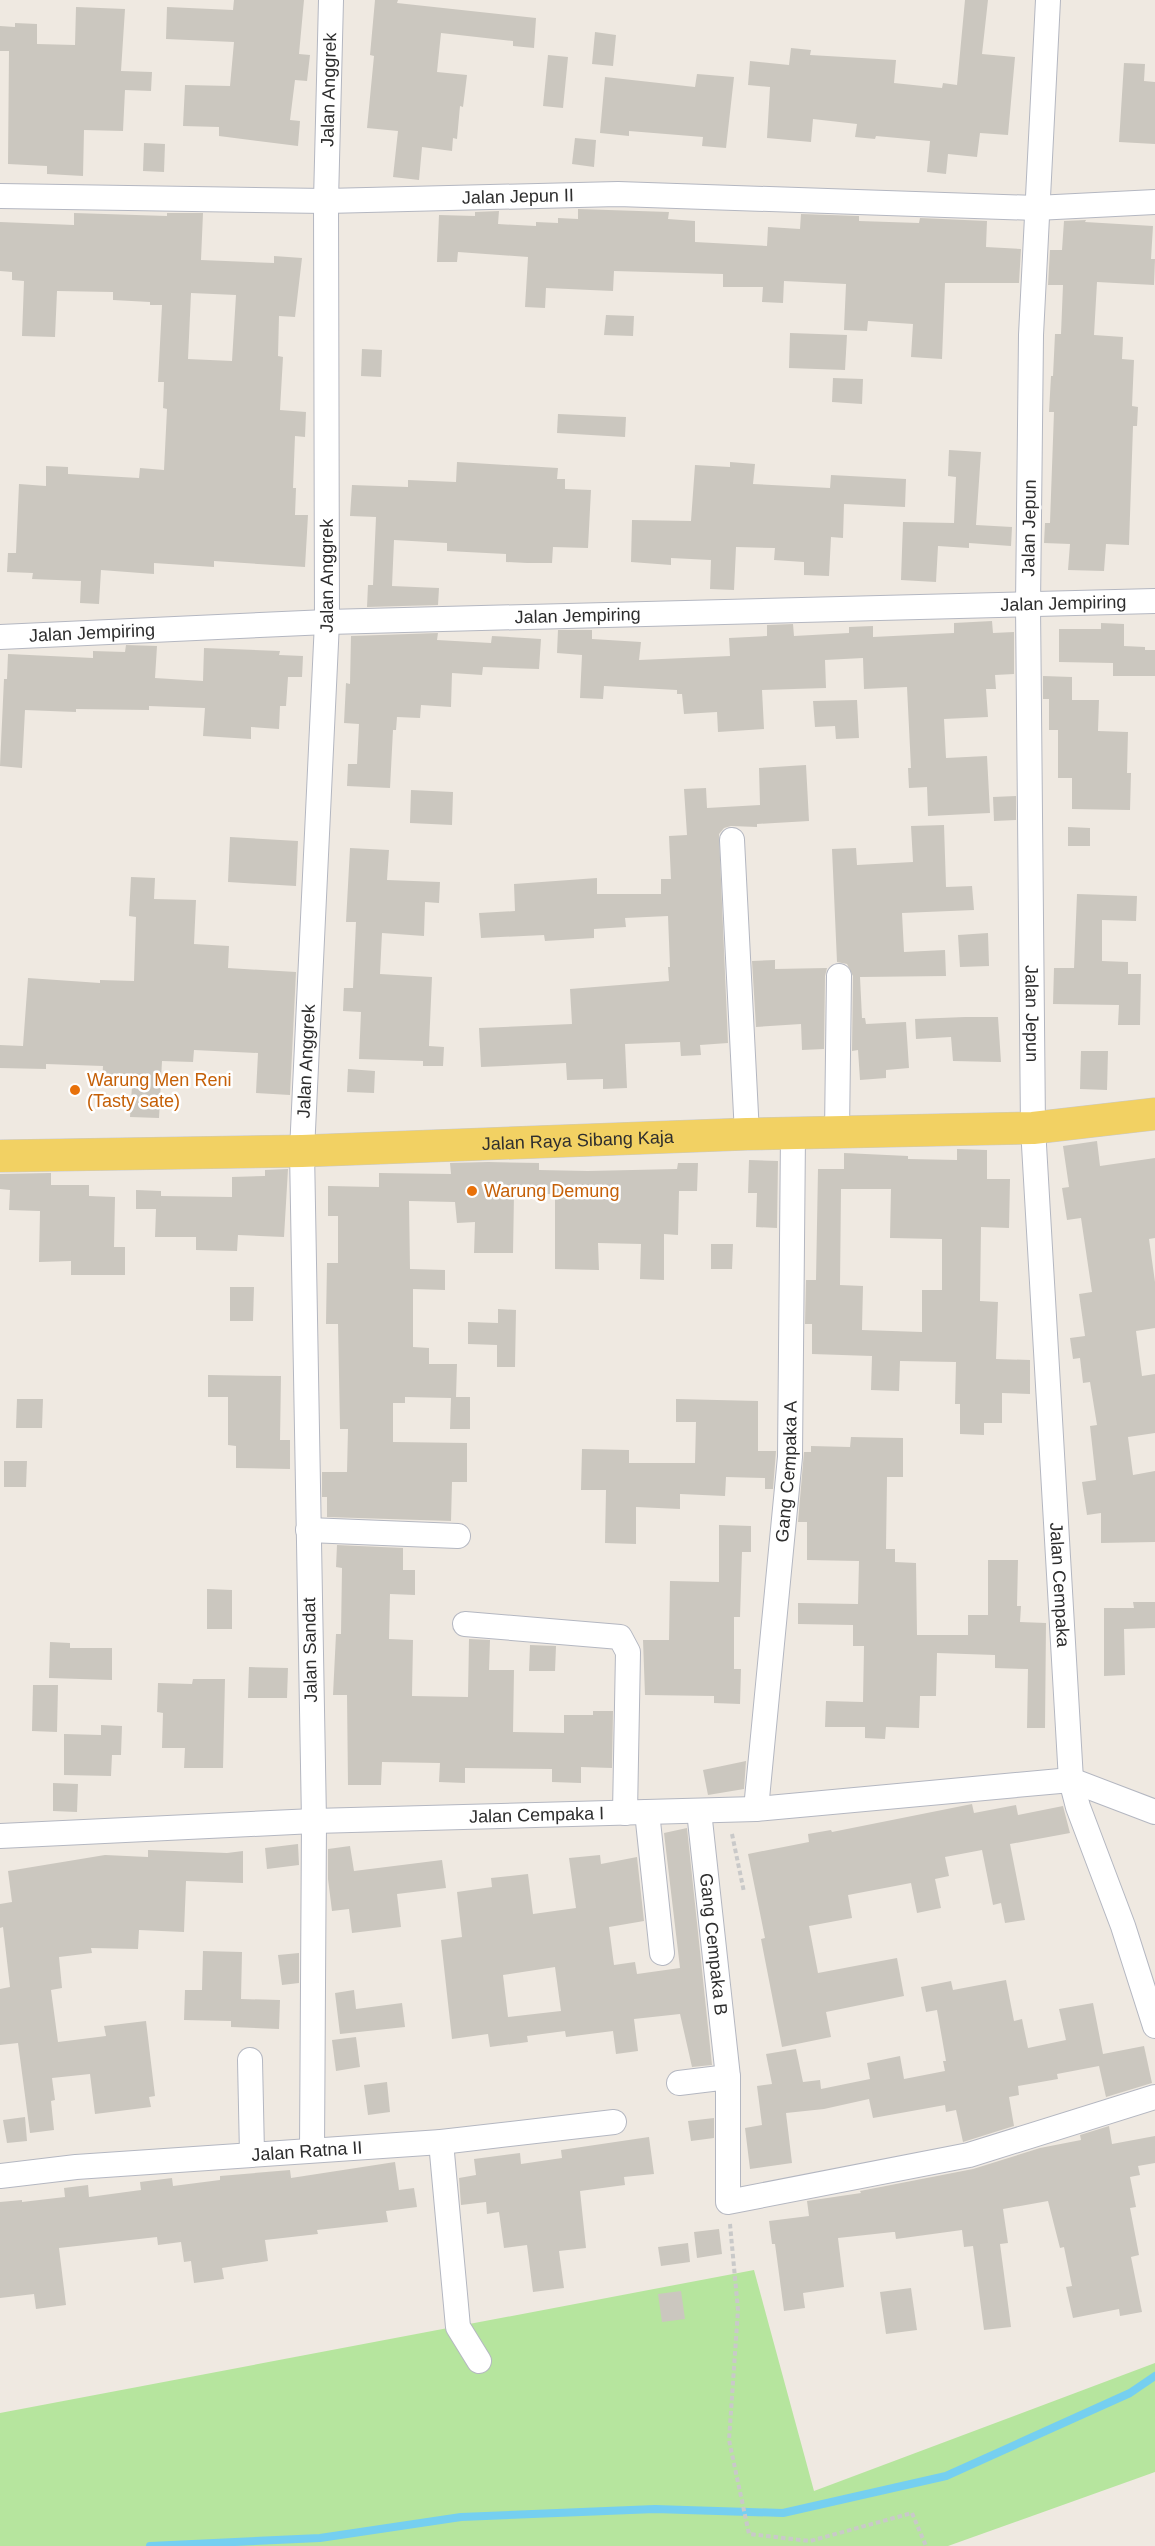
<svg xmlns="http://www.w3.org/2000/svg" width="1155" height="2546" viewBox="0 0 1155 2546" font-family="Helvetica,sans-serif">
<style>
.green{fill:#b6e59e}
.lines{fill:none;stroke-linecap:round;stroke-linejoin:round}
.stream{stroke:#75cff0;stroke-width:8}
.building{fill:#cbc7bf;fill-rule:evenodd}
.minor-casing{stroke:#b4b7c1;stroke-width:26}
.major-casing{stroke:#c9c9c9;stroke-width:33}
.path{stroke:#c9c9c9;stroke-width:4;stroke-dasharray:4.5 3;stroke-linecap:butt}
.minor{stroke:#fff;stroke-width:24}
.major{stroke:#f2d163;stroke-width:32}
.food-dot{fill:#e8710a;stroke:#fff;stroke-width:2}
.labels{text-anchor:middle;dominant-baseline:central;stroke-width:5;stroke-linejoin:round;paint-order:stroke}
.street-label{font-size:18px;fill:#2e2e2e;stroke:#fff}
.food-label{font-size:18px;fill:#c56008;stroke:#fff;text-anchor:start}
</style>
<rect width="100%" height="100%" fill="#efe9e1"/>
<!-- green -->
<polygon class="green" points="754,2270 814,2491 1155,2363 1155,2472 948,2546 0,2546 0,2413"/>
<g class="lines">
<!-- stream -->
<polyline class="stream" points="150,2546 320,2538 461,2517 655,2509 783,2513 946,2476 1130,2393 1155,2376"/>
</g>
<!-- building -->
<g class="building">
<polygon points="234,0 304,0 299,54 310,55 307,81 295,80 290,120 300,121 298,146 219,136 219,127 183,126 185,85 230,86 234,42 166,39 167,7 233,10"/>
<polygon points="375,0 398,0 397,3 536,18 534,48 513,46 513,41 441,33 437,72 467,75 463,107 460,106 457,139 453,138 452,151 422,147 419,180 393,177 398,131 367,128 374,56 370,55"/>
<polygon points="965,0 988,0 982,54 1015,57 1008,135 980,133 977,157 948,154 946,174 927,172 930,141 876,136 875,139 855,137 857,124 813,119 811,142 767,138 770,87 748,85 750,61 789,65 791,48 811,50 810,55 896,60 894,83 942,88 943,83 957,85"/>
<polygon points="76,7 125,9 121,71 152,72 151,91 125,90 123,131 84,130 83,176 47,174 47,166 8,164 9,51 0,51 0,26 15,27 15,23 37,24 37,44 75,45"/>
<polygon points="595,32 616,35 613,66 592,64"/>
<polygon points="548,55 568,57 563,108 543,106"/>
<polygon points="1124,63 1145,64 1144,81 1155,82 1155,144 1119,142"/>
<polygon points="697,74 734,77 726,148 702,146 703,137 629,131 629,136 600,133 605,77 695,87"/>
<polygon points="575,138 596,140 594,167 572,164"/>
<polygon points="144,143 165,144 164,172 143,171"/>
<polygon points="578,209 669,212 668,219 695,221 695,242 767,246 768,227 800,229 801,214 859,216 859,221 919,223 920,218 987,221 986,247 1021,249 1019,283 945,283 942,359 911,357 913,324 868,321 867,331 844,330 846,284 784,281 783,303 762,302 763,287 723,287 723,274 614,271 613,291 546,288 545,308 525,307 528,257 458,252 457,262 437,262 439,215 475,216 475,212 499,211 498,224 536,226 536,222 558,223 558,218 578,219"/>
<path d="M74 213 167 216V213H203L201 260 274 263V256L302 258 295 317 279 316 278 356 283 357 280 410 306 412 305 437 295 436 293 488H296L295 515H308L305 567 214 561V567L154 563V574L101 570 99 604 80 603 81 581 32 579 33 573 7 572 8 553H16L19 484 46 486V466L68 467V474L139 478 140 468 164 470 167 409 163 408 164 382H158L162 305H150V302L113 300V292L57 291 55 337 22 336 24 281 12 280V272L0 271V222L74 225ZM191 293 236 295 232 361 188 359Z"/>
<polygon points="1086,220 1085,222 1153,226 1151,259 1155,259 1154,285 1097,282 1094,335 1123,337 1122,359 1134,360 1132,406 1138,407 1137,426 1133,426 1129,545 1106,544 1104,571 1068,570 1070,544 1044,543 1045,523 1050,523 1052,467 1054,412 1049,412 1051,376 1053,376 1055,334 1061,334 1063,285 1048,285 1050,250 1062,250 1064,221"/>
<polygon points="606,315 634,316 633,336 604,335"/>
<polygon points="790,333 847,335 845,370 789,368"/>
<polygon points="362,349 382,350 381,377 361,376"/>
<polygon points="833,378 863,379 862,404 832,402"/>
<polygon points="558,414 626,417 625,437 557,433"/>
<polygon points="949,450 981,452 976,525 1012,527 1011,546 969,543 969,548 938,546 936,582 901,580 903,522 954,523 956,477 948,476"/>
<polygon points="457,462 558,468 557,479 565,479 565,489 591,490 588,548 553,547 552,563 527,563 506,562 506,554 447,551 447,543 394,540 392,586 439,588 438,605 367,607 368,585 373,585 376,517 350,516 352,485 408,487 408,480 456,482"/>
<polygon points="730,462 755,464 753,484 830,488 831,475 906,479 905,507 844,504 843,538 831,537 829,576 804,575 804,562 774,560 775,548 736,547 734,590 710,589 711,560 671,558 671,565 631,562 632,520 691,521 695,465 730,467"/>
<polygon points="992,621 993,633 1014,632 1014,674 995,675 996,689 986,689 988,717 944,719 946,758 987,756 990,813 928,816 927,787 909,788 908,768 911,768 907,687 864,689 863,658 825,660 826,688 762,690 764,729 718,732 717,712 684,714 682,694 677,694 677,690 604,686 603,699 580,698 582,655 557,653 558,630 592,630 592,639 641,642 639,660 730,656 729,638 767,636 767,625 793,624 794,636 849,633 849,627 873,626 873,637 954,633 954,623"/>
<polygon points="1101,623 1124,624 1124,646 1145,647 1145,650 1155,650 1155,676 1113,676 1113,663 1059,662 1059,629 1101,629"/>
<polygon points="438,633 437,640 491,643 492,636 541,639 539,669 483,667 482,675 452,673 451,707 421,705 420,718 397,717 396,730 393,730 390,788 347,786 348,764 357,764 359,724 344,723 346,683 350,684 351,636"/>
<polygon points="126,645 157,646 155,678 203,681 204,648 280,651 279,655 303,656 302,677 288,677 286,706 280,706 279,729 251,727 251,739 203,736 205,708 149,706 149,710 76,709 76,712 25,710 22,768 0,766 4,679 7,679 8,654 93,658 93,651 125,652"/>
<polygon points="1043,676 1072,677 1072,700 1099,700 1098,731 1128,732 1127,773 1131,773 1130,810 1072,809 1072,778 1058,778 1058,730 1049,730 1049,699 1043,699"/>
<polygon points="857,700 859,738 836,739 835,726 815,727 813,701"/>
<polygon points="806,765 809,821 757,824 757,827 731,826 724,828 719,834 728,1043 700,1045 701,1055 681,1056 680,1042 625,1044 627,1088 603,1089 603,1079 567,1080 566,1063 481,1067 479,1028 572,1024 570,989 669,981 668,967 670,967 668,916 625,918 626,927 594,929 594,938 545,941 544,935 481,938 479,913 515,911 514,884 597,878 597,894 661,894 661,879 671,879 669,836 687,835 684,789 706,788 707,808 760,805 759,768"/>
<polygon points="411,790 453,792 452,825 410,823"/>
<polygon points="1016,796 1016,820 994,821 993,797"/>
<polygon points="944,825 946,887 972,886 974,910 902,913 904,952 945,950 946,976 860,977 862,1018 865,1018 866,1024 906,1022 909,1068 886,1070 886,1078 860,1080 858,1050 852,1051 853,976 847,964 837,962 832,849 856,848 857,865 913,862 911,826"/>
<polygon points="1068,827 1090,828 1090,846 1068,846"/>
<polygon points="230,837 298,841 296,886 228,882"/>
<polygon points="350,848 389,850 387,880 440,882 439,903 425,902 424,936 382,933 380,974 432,977 429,1046 444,1047 443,1066 423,1066 423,1061 359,1059 361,1012 343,1011 344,988 353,988 356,922 346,922"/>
<polygon points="131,877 155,878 154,899 196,900 194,944 229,946 228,968 296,972 290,1095 256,1093 258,1053 194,1050 193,1062 162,1061 159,1118 130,1117 132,1086 102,1085 103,1066 46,1064 46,1069 0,1068 0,1045 23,1046 28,978 100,983 100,980 134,981 136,917 129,916"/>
<polygon points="1077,894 1137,896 1136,921 1102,920 1102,961 1128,962 1128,974 1141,974 1140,1025 1118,1025 1119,1005 1053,1004 1054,968 1074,968"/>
<polygon points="988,933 989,966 960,967 958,935"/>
<polygon points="775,960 775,969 827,968 825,976 824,1049 802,1050 801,1024 756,1027 752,961"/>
<polygon points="965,1017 998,1017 1001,1062 953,1061 951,1037 916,1039 915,1019"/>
<polygon points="1081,1051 1108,1051 1107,1090 1080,1089"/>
<polygon points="348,1069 375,1071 374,1093 347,1092"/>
<polygon points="1097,1141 1100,1166 1155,1158 1155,1238 1149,1239 1155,1282 1155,1328 1136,1331 1142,1376 1155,1374 1155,1433 1128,1437 1133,1475 1155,1471 1155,1542 1101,1543 1101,1513 1087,1515 1082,1482 1096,1480 1090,1426 1097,1425 1090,1382 1083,1383 1080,1358 1073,1359 1070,1338 1085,1336 1079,1294 1092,1292 1081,1218 1067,1220 1062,1188 1069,1187 1063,1146"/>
<path d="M957 1149 987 1150V1179H1010L1009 1228 981 1227 980 1301 998 1302 996 1359 1030 1360V1394L1002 1393V1423H984V1435L960 1434V1404H955L956 1362 900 1361 899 1391 871 1390 872 1356 812 1354V1324H805L806 1280H816L818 1169H844V1153L908 1156V1159L957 1160ZM841 1189H891L890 1238 942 1239V1290H922V1332L862 1330 863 1286 840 1285Z"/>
<polygon points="749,1160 778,1161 777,1228 756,1227 757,1193 748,1193"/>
<polygon points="488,1162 539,1163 539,1170 588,1171 677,1169 678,1163 698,1163 697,1191 679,1191 678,1235 664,1234 664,1280 640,1279 641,1244 598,1243 599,1270 555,1269 555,1194 514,1194 513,1253 474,1253 475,1222 457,1223 455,1202 409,1201 410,1269 445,1270 445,1290 413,1289 413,1347 429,1348 429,1364 457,1364 456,1397 470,1397 470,1429 450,1429 451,1398 405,1397 405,1403 393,1403 393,1442 467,1443 467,1482 452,1482 451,1521 327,1517 327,1497 322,1497 322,1472 347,1472 348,1429 340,1429 338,1324 326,1324 327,1263 338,1263 338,1216 328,1216 328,1186 379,1187 379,1173 451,1174 450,1163"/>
<polygon points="288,1169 284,1237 238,1235 237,1251 196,1250 196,1237 155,1237 156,1209 136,1209 136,1190 161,1191 161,1196 232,1197 232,1177 265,1176 265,1170"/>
<polygon points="51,1173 51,1185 89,1185 89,1196 115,1197 114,1247 125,1247 125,1275 71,1275 71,1261 39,1262 40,1211 9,1210 10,1190 0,1189 0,1174"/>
<polygon points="711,1244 733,1244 732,1269 711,1269"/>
<polygon points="230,1287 254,1287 253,1321 230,1321"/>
<polygon points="498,1309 516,1310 515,1367 497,1367 497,1345 468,1344 468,1322 498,1323"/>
<polygon points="208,1375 281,1376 280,1440 290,1440 290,1469 236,1468 236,1446 228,1445 228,1397 208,1397"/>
<polygon points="17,1399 43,1399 42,1428 16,1428"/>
<polygon points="676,1399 758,1401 758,1451 776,1451 773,1489 765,1489 765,1478 726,1477 725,1496 680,1494 680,1509 636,1507 636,1544 605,1543 606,1490 581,1490 582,1449 629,1450 629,1463 695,1463 696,1422 676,1422"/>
<polygon points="851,1437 903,1438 903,1477 887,1477 886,1549 895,1549 895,1562 916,1563 917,1635 968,1635 968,1615 988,1615 988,1560 1018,1560 1017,1606 1021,1606 1020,1622 1046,1623 1045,1728 1027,1728 1028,1669 995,1668 995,1655 937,1653 936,1696 920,1696 919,1728 886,1727 885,1739 865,1738 865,1727 825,1727 826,1701 863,1702 864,1646 853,1646 853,1625 798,1624 798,1603 858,1604 859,1561 807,1560 807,1522 798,1522 804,1452 811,1452 811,1446 850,1447"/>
<polygon points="4,1461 27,1461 26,1487 4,1487"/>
<polygon points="719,1525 751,1526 751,1552 742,1552 740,1617 734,1617 734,1669 741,1669 740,1704 714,1703 714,1696 645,1695 643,1640 669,1640 670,1581 719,1582"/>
<polygon points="337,1545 403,1548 403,1570 415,1570 415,1595 390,1594 389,1639 413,1640 412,1696 468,1697 469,1639 490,1640 489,1670 514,1670 513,1732 564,1733 564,1715 593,1715 593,1711 613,1711 612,1768 581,1767 581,1783 552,1782 552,1769 465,1768 465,1783 439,1782 440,1763 382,1762 381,1785 348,1785 347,1695 333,1695 336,1634 341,1634 342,1568 336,1567"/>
<polygon points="207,1589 232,1590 232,1629 207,1629"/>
<polygon points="1133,1602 1155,1602 1155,1628 1124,1629 1125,1675 1104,1676 1104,1608 1134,1608"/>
<polygon points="50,1642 70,1643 70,1648 112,1648 112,1680 49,1678"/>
<polygon points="530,1645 556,1646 555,1671 529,1671"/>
<polygon points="249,1667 288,1668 287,1698 248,1698"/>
<polygon points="193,1679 225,1679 223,1768 184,1768 185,1748 162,1748 163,1713 157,1712 158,1683 192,1684"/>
<polygon points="33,1685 58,1685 57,1732 32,1731"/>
<polygon points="101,1725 122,1726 121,1755 112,1755 111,1776 64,1775 64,1734 101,1735"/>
<polygon points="746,1761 744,1789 708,1795 703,1770"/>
<polygon points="53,1783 78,1784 77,1812 53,1811"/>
<polygon points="972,1804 974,1813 1016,1805 1018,1815 1063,1806 1070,1833 1010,1844 1025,1920 1005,1923 1001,1903 993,1905 982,1850 945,1857 949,1876 935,1879 941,1908 917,1913 911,1883 848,1895 852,1918 809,1926 818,1973 897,1958 904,1996 826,2012 831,2037 782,2047 761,1939 765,1938 748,1854 809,1842 808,1834 831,1830 832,1832"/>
<path d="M687 1828 712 2065 692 2067 680 2014 634 2019 638 2051 616 2054 613 2031 566 2037 565 2031 527 2036 528 2042 490 2047 488 2034 452 2039 441 1940 462 1937 457 1892 492 1887 491 1878 528 1874 533 1914 576 1908 569 1858 600 1855 601 1864 637 1857 644 1921 609 1927 614 1965 635 1962 637 1974 680 1968 664 1833ZM555 1967 561 2011 508 2017 503 1975Z"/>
<polygon points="298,1844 299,1865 267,1869 265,1848"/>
<polygon points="350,1846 354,1871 442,1860 446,1888 397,1894 401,1927 352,1933 349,1909 332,1911 328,1879 328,1849"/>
<polygon points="148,1850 227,1853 243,1851 243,1883 186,1881 184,1932 139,1930 138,1949 91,1948 92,1953 59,1957 62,1988 51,1990 58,2042 106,2036 104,2026 146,2021 155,2096 149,2097 151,2107 95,2114 90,2074 52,2078 55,2100 51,2101 54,2130 30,2133 18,2043 0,2045 0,1989 10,1987 3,1927 0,1928 0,1904 12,1902 8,1871 105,1855 148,1857"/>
<polygon points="203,1951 242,1952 241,1999 280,2000 279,2029 231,2027 231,2021 184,2020 185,1990 202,1990"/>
<polygon points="299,1953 299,1983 282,1985 278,1955"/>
<polygon points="1006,1980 1014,2021 1022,2019 1028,2048 1066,2040 1059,2009 1093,2003 1103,2054 1144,2046 1152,2083 1106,2097 1099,2066 1057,2074 1058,2079 1018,2086 1019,2095 1009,2097 1014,2126 963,2142 956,2110 946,2112 945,2105 873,2118 869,2099 824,2109 786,2113 792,2163 750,2169 745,2128 762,2125 757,2086 772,2084 766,2054 796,2049 803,2082 820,2080 821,2089 870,2079 867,2063 900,2056 904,2079 945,2071 943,2061 946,2061 937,2010 926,2012 921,1987 951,1981 953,1990"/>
<polygon points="354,1990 356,2009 402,2003 405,2027 340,2034 335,1993"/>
<polygon points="356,2037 360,2067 336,2071 332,2040"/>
<polygon points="387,2082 390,2112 368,2115 364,2085"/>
<polygon points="25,2117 27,2141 7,2143 3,2120"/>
<polygon points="714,2118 714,2138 691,2141 688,2121"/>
<polygon points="1109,2126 1112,2144 1155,2136 1155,2163 1138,2166 1140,2175 1130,2177 1136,2207 1130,2208 1139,2255 1131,2257 1142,2312 1120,2316 1119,2309 1073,2318 1066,2287 1072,2286 1064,2247 1060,2248 1048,2201 1003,2209 1008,2243 1000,2244 1011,2327 984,2330 973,2246 964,2247 962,2230 896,2239 895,2232 893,2232 838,2238 844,2287 803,2293 805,2308 784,2311 775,2244 772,2244 769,2221 809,2216 807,2201 861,2193 860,2191 973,2169 1040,2148 1081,2140 1080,2135"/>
<polygon points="649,2137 654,2174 624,2177 625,2185 580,2191 586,2248 559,2251 564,2288 533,2292 527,2245 504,2248 499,2212 487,2214 486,2202 461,2205 459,2178 476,2175 474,2159 520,2153 521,2164 562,2158 561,2150"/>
<polygon points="395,2162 399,2190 414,2188 417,2207 386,2211 388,2222 317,2230 318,2234 265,2240 268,2261 222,2268 224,2279 194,2283 191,2261 184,2262 181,2242 158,2245 157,2237 59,2248 66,2305 36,2309 34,2294 0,2298 0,2202 22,2200 22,2202 65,2197 64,2188 88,2185 89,2197 141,2190 140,2182 172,2178 173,2186 220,2180 220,2176 290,2170 291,2178"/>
<polygon points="719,2229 722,2254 697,2258 694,2232"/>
<polygon points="688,2243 690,2262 661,2266 658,2247"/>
<polygon points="911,2288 917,2330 886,2334 880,2292"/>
<polygon points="681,2291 685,2319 662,2322 658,2294"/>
</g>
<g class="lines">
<!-- minor casing -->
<g class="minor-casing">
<g id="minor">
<path id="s1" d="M1048 0 1031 335 1028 606 1033 1128 1071 1780 1078 1807 1123 1926 1155 2026"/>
<path id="s2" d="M0 196 326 201 618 194 1036 208 1155 202"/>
<path id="s3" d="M0 637 327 622 1155 601"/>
<polyline points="732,840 747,1134"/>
<polyline points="837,1133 839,976"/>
<polyline points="308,1530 458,1536"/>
<polyline points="465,1624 620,1637 628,1652 625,1813"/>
<path id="s4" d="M756 1809 790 1457 793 1134"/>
<path id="s5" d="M699 1811 728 2077"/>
<polyline points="647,1812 662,1953"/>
<path id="s6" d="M0 1836 314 1821 756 1809 1071 1780 1155 1812"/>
<polyline points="250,2060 252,2154"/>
<polyline points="679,2083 728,2077 728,2202 969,2155 1155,2097"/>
<polyline points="441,2142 458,2327 479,2361"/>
<path id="s7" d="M312 2150 314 1821 302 1151 327 622 326 201 331 0"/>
<path id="s8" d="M0 2176 76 2167 441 2142 614 2122"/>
</g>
</g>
<!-- major casing -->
<g class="major-casing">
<g id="major">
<path id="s9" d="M0 1156 302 1151 747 1134 1033 1128 1155 1114"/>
</g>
</g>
<!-- path -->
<g class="path">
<polyline points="732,1834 744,1892"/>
<polyline points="730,2224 738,2310 729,2440 749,2534 810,2541 912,2513 926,2546"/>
</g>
<!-- minor -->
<use href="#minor" class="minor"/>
<!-- major -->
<use href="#major" class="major"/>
</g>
<!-- markers -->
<g class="food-dot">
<circle cx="75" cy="1090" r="6"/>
<circle cx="472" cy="1191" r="6"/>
</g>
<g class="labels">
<!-- street labels -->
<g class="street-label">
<text stroke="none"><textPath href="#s7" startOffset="2061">Jalan Anggrek</textPath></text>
<text stroke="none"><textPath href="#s2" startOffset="518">Jalan Jepun II</textPath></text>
<text transform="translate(1029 528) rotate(-89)">Jalan Jepun</text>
<text stroke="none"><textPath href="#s7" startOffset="1575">Jalan Anggrek</textPath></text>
<text stroke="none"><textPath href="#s3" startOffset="1064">Jalan Jempiring</textPath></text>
<text stroke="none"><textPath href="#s3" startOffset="578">Jalan Jempiring</textPath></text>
<text stroke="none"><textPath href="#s3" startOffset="92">Jalan Jempiring</textPath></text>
<text stroke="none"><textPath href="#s1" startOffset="1014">Jalan Jepun</textPath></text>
<text stroke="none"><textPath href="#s7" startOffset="1089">Jalan Anggrek</textPath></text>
<text stroke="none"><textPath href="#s9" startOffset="578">Jalan Raya Sibang Kaja</textPath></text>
<text stroke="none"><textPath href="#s4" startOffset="339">Gang Cempaka A</textPath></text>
<text stroke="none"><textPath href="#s1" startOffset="1586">Jalan Cempaka</textPath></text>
<text transform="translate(310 1650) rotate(-91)">Jalan Sandat</text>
<text stroke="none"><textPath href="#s6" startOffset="537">Jalan Cempaka I</textPath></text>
<text stroke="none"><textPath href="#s5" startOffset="134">Gang Cempaka B</textPath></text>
<text stroke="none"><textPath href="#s8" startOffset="308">Jalan Ratna II</textPath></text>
</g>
<!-- food labels -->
<g class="food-label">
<text x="87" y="1080">Warung Men Reni<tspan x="87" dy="21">(Tasty sate)</tspan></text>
<text x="484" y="1191">Warung Demung</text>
</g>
</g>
</svg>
